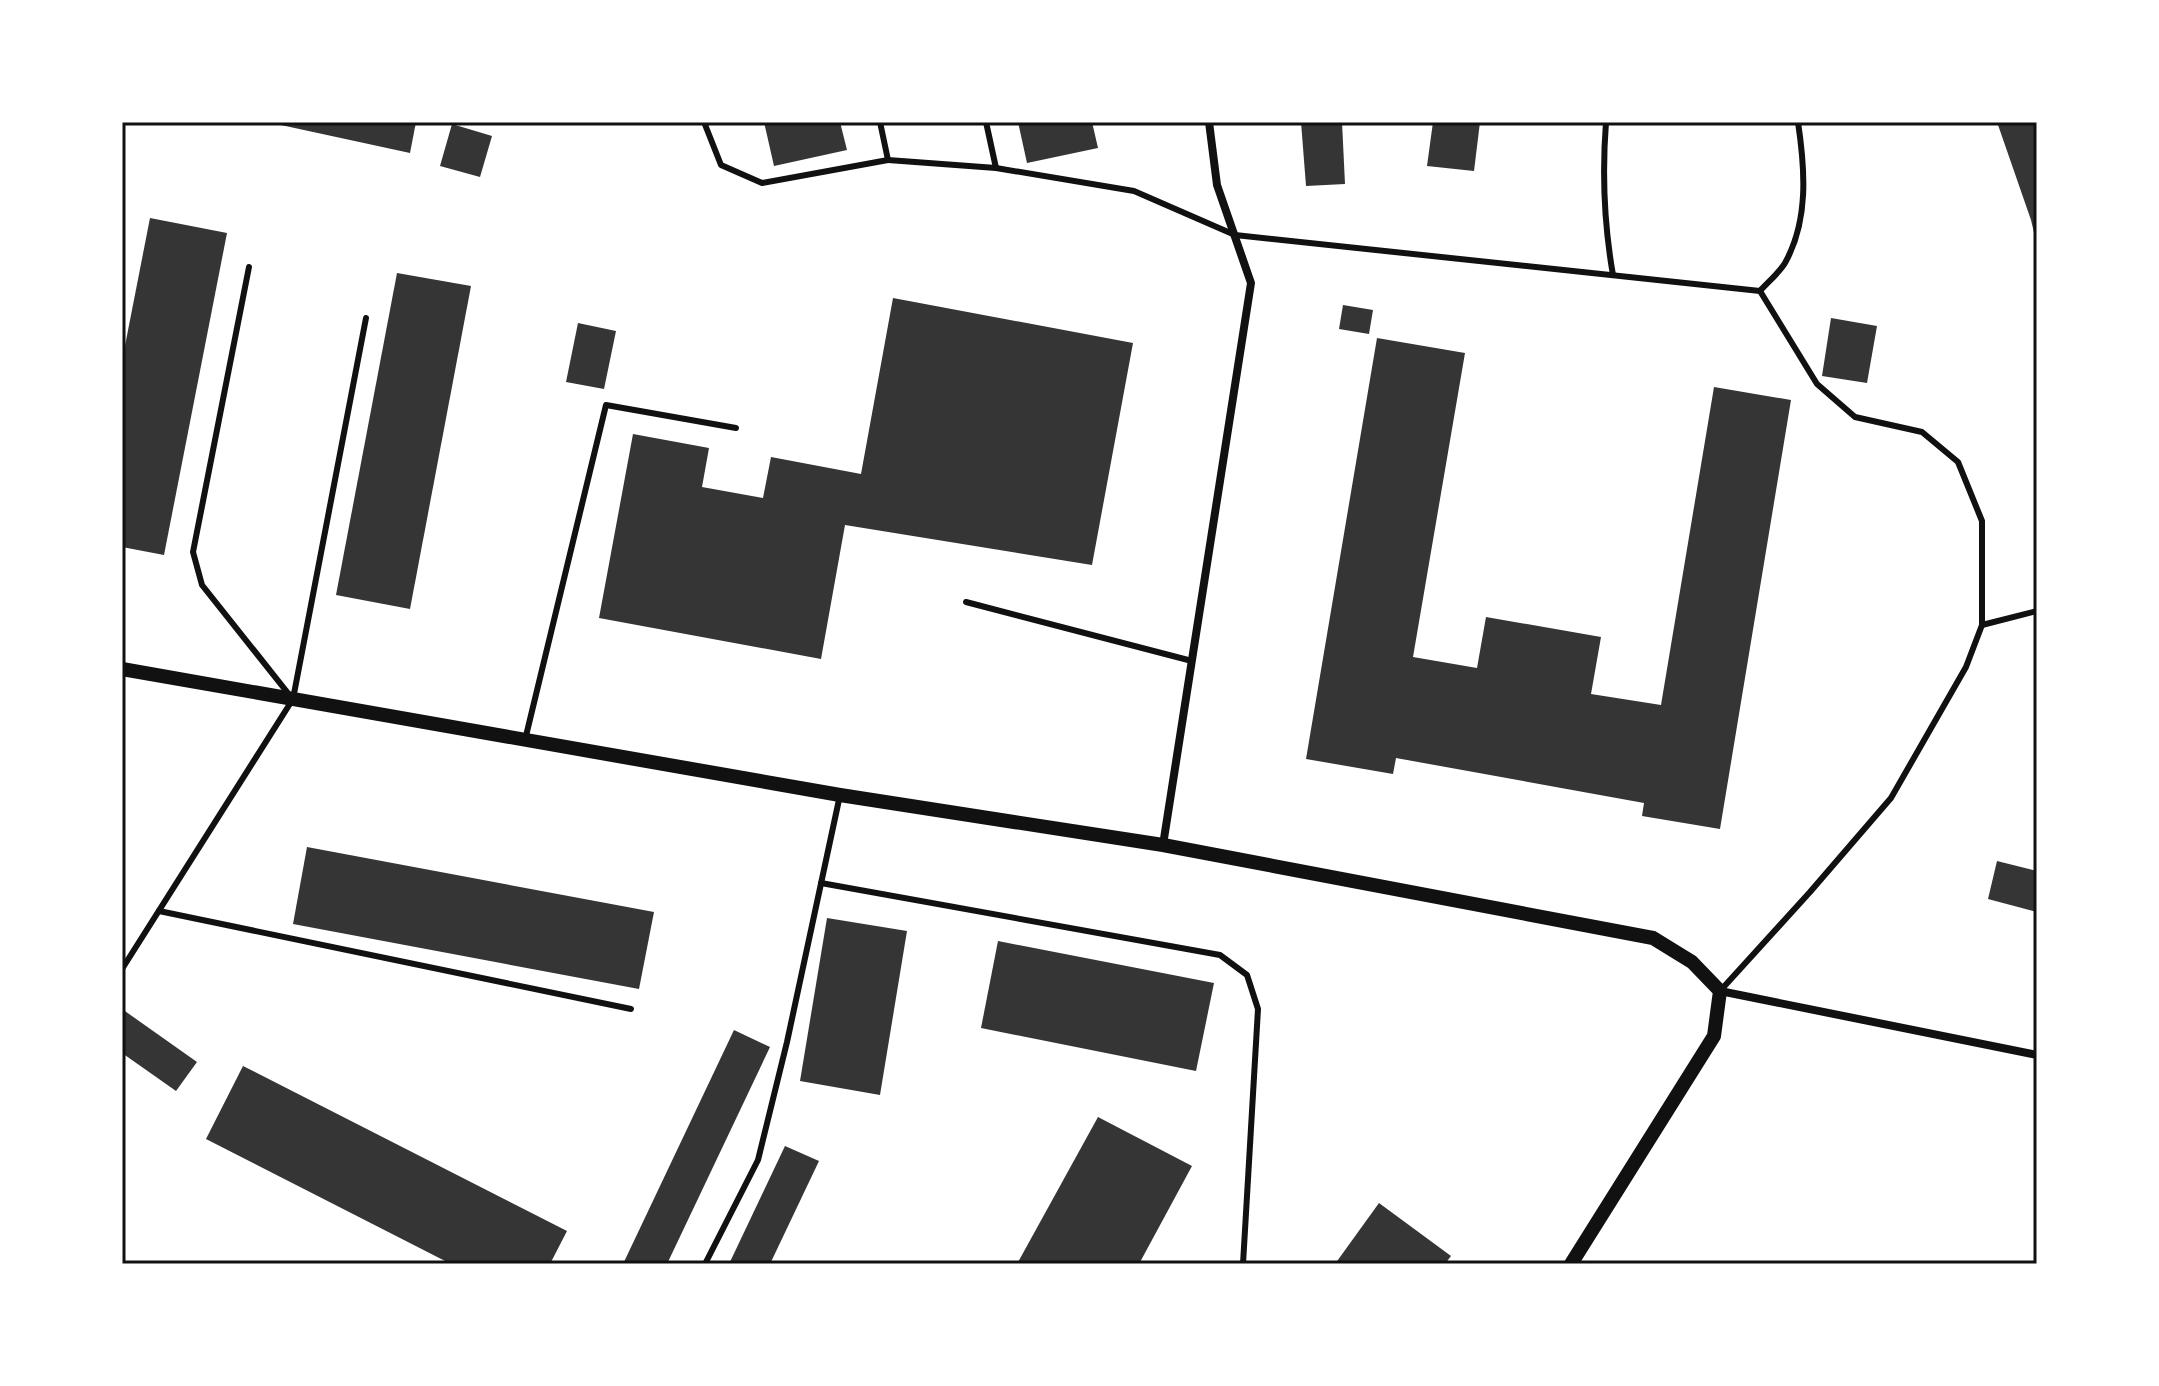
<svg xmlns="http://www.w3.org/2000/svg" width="2159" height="1386" viewBox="0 0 2159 1386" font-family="'IBM Plex Sans',sans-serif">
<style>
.building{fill:#353535}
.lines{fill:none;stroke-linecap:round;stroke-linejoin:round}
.service{stroke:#111;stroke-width:6}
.minor{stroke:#111;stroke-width:8}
.tertiary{stroke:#111;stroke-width:14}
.neatline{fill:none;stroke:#111;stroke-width:3}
</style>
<rect width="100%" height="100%" fill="#fff"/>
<!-- building -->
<g class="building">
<polygon points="267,122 416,122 410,153"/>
<polygon points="764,122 840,122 847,150 774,166"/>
<polygon points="1018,122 1092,122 1098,148 1027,163"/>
<polygon points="1301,122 1342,122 1345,184 1306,186"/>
<polygon points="1433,122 1480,122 1474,171 1427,166"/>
<polygon points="1997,122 2037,122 2037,241 2036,241 2031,220"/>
<polygon points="452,124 492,136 480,177 440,166"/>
<polygon points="150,218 227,233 164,555 122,547 122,361"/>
<polygon points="397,273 471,286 410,609 336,595"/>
<polygon points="893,298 1133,343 1092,565 845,525 821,659 599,618 633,434 709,448 702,487 763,498 771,457 861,474"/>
<polygon points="1343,305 1373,310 1369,334 1339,329"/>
<polygon points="1831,318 1877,326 1867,383 1822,376"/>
<polygon points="578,323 616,331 604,389 566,382"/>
<polygon points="1377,338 1465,353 1413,657 1477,668 1486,617 1601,637 1591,694 1661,705 1714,387 1791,400 1720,829 1642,816 1644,803 1396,758 1393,774 1306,759"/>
<polygon points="307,847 654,912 639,989 293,924"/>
<polygon points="1997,861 2037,871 2037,912 1988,899"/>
<polygon points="827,918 907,931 880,1095 800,1081"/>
<polygon points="998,941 1214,983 1196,1071 981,1028"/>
<polygon points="122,1009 197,1062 176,1091 122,1053"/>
<polygon points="734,1030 770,1047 667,1264 623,1264"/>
<polygon points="243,1066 567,1231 550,1264 451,1264 206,1139"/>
<polygon points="1098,1117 1192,1166 1139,1264 1017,1264"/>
<polygon points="785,1146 819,1161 770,1264 729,1264"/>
<polygon points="1379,1203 1451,1256 1445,1264 1335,1264"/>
</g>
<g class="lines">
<!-- service -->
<g class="service">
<polyline points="704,122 721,165 762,183 888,160"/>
<polyline points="880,122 888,160 996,168 986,122"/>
<path d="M1606 122C1602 174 1604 224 1613 275"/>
<path d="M996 168 1134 191 1235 235 1760 291C1768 282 1779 273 1785 263 1809 220 1805 169 1798 122"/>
<polyline points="249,267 193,552 202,585 291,697"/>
<polyline points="966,602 1192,661"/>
<polyline points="1982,625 2037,611"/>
<polyline points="525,740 606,405 736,428"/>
<polyline points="821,883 1220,955 1247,975 1258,1009 1243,1264"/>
<polyline points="159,911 631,1009"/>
<polyline points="122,969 293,699 366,318"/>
<polyline points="1720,991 1810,892 1891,798 1966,667 1982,625 1982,521 1958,462 1922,432 1855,417 1817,384 1760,291"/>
<polyline points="705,1264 758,1160 787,1042 840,795"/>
</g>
<!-- minor -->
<g class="minor">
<polyline points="1163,845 1251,283 1217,185 1209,122"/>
<polyline points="1720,991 2037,1055"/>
</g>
<!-- tertiary -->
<polyline class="tertiary" points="122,669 840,795 1163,845 1653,938 1692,962 1720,991 1714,1036 1571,1264"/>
</g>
<!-- border -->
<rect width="2159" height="1386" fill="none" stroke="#ffffff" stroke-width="248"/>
<rect x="124" y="124" width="1911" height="1138" class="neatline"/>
</svg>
